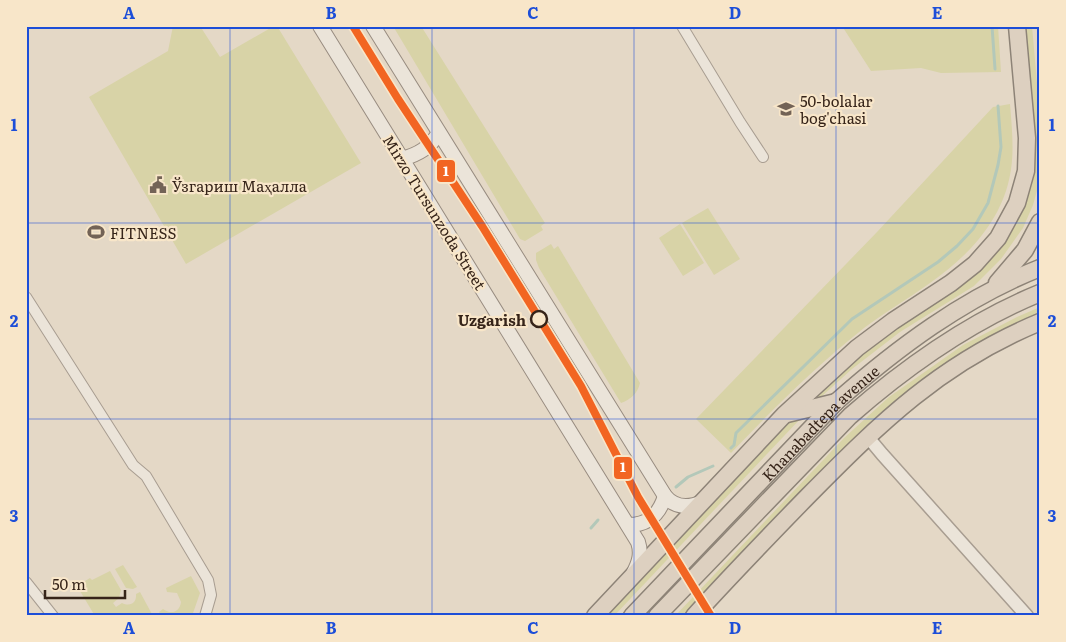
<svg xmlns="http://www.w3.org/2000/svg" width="1066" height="642" viewBox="0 0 1066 642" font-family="Literata,serif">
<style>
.green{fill:#d8d3a7}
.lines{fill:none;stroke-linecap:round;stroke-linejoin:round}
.stream{stroke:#b3c8b9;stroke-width:3}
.minor-casing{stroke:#a89d91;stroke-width:12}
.tertiary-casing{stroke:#a89d91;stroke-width:15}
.secondary-casing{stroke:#988c80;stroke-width:16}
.trunk-casing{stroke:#8d8377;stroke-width:19}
.minor{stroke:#ebe4d9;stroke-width:10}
.tertiary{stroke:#ebe4d9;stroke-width:12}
.secondary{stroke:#ebe4d9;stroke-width:14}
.trunk{stroke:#ddd0c0;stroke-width:16}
.metro-1-casing{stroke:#f8e6c9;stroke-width:11}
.metro-1{stroke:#f26522;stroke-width:8}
.grid{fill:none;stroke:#1d4ed8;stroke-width:1;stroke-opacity:0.55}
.stop-dot{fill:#f8e6c9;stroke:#362419;stroke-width:2.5}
.labels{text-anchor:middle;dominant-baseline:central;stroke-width:4.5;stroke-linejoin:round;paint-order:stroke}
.poi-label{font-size:15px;fill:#362419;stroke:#f8e6c9;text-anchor:start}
.street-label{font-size:15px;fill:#362419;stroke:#f8e6c9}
.stop-label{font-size:15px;font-weight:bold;fill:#362419;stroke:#f8e6c9;text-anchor:end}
.line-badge{stroke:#f8e6c9;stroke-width:2}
.badge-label{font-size:14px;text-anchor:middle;font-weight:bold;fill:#fff}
.neatline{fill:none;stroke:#1d4ed8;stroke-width:2}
.grid-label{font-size:16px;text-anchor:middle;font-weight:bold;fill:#1d4ed8}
</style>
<rect width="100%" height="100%" fill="#e4d8c6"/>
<!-- green -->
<g class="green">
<polygon points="173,26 200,26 220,57 274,26 277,26 361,163 186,264 89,97 168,51"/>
<polygon points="393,26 421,26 545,223 541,226 543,230 525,241 520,239"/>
<polygon points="842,26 998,26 1001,72 941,73 921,68 871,71"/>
<path d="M1023 26H1032L1040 117V180L1033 205 1023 228 1001 259 974 286 900 332 852 369 821 397 810 398 842 369 1009 235C1020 217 1027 200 1031 180Z"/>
<path d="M1010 104C1012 129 1015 156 1009 180 999 224 966 258 930 283 908 299 885 312 864 328 816 366 773 409 731 453L696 419 877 232 993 107Z"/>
<polygon points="708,208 740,259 714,275 682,223"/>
<polygon points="680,224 704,263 683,276 659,238"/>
<path d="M551 244 554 249 558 246 640 383C638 393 630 400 621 403L539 268 536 260V253Z"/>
<polygon points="1040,307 1040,313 994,336 942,367 894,402 871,421 807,486 685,616 675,616 844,438 889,397 963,345 1017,317"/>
<polygon points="802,417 614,616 604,616 788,420"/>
<polygon points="123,565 137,587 133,589 126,588 115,569"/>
<path d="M110 571 121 590 119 598 113 603 116 607 122 603C130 607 137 603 136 594L140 592 153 616H95L77 586 90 578 92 580Z"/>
<path d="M191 576 200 593 192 616H162L159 612 163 609C171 615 180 612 181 602L177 593 167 592 166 588Z"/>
</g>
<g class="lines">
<!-- stream -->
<g class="stream">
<polyline points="992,26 995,69"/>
<polyline points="731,448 734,445 736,433 852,319 938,262 957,246 973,229 988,203 998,165 1001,147 998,106"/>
<polyline points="676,487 688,477 713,466"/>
<polyline points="591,528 598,520"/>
</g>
<!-- minor casing -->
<g class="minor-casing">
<g id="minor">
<polyline points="682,26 740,122 763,157"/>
<polyline points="26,297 133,465 146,476 208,580 211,595 205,616"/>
<polyline points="26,582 53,616"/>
</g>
</g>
<!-- tertiary casing -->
<g class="tertiary-casing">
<polyline id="tertiary" points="867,436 882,454 1027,616"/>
</g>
<!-- secondary casing -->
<g class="secondary-casing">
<g id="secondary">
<path d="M320 26 638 542C642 554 639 563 633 574"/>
<path d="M373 26 665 496C675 508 689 508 702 502"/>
<path d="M402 159C419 154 429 148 439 133"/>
<path d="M628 525C648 525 659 515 665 496"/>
</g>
</g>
<!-- trunk casing -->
<g class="trunk-casing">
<g id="trunk">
<polyline points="997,283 1025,250 1040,222"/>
<polyline points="787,414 836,402"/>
<polyline points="595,616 784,415 857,348 893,321 951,283 975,264 998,238 1017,203 1026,171 1027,138 1017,26"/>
<path id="s1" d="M632 616 836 402C897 348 964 298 1040 268"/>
<path d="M657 616 850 416C907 366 969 322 1040 293"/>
<path d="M694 616C731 575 769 536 807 497 881 422 941 363 1040 322"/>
</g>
</g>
<!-- minor -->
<use href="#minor" class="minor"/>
<!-- tertiary -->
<use href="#tertiary" class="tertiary"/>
<!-- secondary -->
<use href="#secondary" class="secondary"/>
<!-- trunk -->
<use href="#trunk" class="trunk"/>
<!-- metro-1 casing -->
<g class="metro-1-casing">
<polyline id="metro-1" points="353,26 398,99 482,226 581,386 638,497 711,616"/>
</g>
<!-- metro-1 -->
<use href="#metro-1" class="metro-1"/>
</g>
<!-- grid -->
<path class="grid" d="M230 26V616M432 26V616M634 26V616M836 26V616M26 223H1040M26 419H1040"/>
<!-- icons -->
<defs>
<g id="school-bare" transform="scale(1.35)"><path d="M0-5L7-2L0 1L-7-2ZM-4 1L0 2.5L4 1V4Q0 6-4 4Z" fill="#736356" stroke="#f8e6c9" stroke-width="2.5" paint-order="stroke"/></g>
<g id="civic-bare" transform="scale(1.35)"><path d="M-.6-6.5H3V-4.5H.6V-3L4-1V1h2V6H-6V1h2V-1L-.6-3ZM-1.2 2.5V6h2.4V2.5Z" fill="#736356" stroke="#f8e6c9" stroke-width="2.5" paint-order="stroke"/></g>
<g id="stadium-bare" transform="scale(1.35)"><path d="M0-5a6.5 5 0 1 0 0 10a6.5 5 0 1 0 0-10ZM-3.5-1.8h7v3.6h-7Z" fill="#736356" stroke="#f8e6c9" stroke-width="2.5" paint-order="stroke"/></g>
</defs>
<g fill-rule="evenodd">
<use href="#school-bare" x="786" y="109"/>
<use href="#civic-bare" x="158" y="185"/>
<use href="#stadium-bare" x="96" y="232"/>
</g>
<!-- markers -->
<circle class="stop-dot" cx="539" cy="319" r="8"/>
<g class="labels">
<!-- poi labels -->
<g class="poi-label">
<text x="800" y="100">50-bolalar<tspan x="800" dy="17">bog'chasi</tspan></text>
<text x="172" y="185">Ўзгариш Маҳалла</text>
<text x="110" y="232">FITNESS</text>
</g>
<!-- street labels -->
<g class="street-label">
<text transform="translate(435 212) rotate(58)">Mirzo Tursunzoda Street</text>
<text stroke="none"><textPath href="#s1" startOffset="270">Khanabadtepa avenue</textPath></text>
</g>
<!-- stop labels -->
<g class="stop-label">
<text x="526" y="319">Uzgarish</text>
</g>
</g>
<g class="line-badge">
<rect x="436" y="159" width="20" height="24" rx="5" fill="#f26522"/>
<rect x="613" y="456" width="20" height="24" rx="5" fill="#f26522"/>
</g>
<g class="badge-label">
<text x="446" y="176">1</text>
<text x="623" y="472">1</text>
</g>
<!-- border -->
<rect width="1066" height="642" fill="none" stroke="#f8e6c9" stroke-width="55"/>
<!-- scale -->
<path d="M45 590v8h80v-8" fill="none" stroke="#362419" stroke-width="2.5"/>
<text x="52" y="590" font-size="15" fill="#362419" stroke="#f8e6c9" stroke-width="4" paint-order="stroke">50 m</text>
<rect x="28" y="28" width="1010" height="586" class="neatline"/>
<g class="grid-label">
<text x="129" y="19">A</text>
<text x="331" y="19">B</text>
<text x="533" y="19">C</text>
<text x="735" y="19">D</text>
<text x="937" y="19">E</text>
<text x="14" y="131">1</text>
<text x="1052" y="131">1</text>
<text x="14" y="327">2</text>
<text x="1052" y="327">2</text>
<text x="14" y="522">3</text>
<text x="1052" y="522">3</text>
<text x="129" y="634">A</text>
<text x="331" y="634">B</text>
<text x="533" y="634">C</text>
<text x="735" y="634">D</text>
<text x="937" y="634">E</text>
</g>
</svg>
